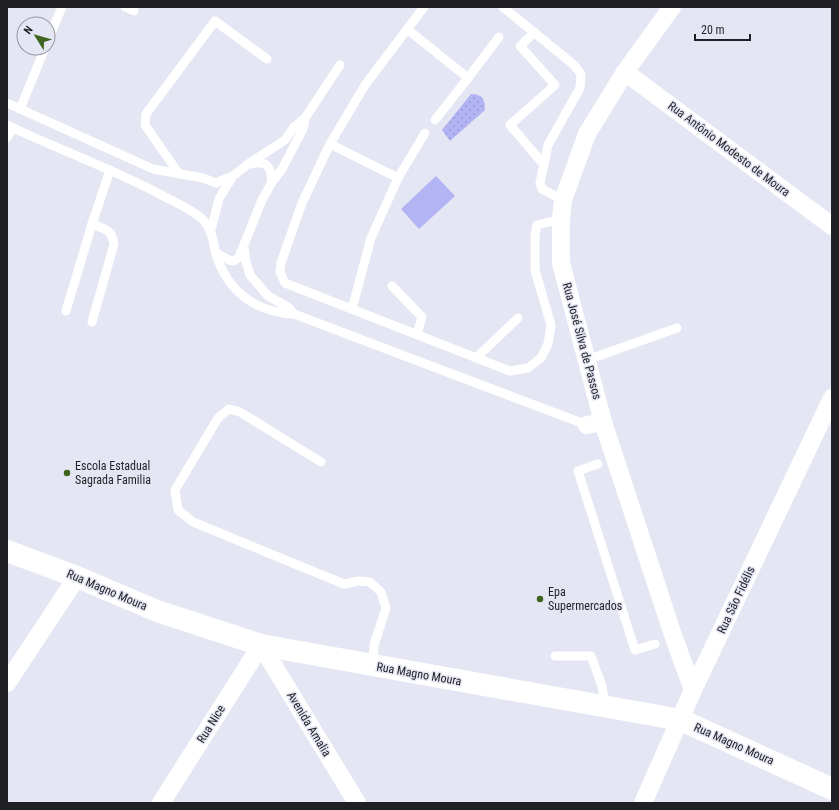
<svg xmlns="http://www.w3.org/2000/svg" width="839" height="810" viewBox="0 0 839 810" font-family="'Roboto Condensed',sans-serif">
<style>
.grass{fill:#b2b4f3}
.park{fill:url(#park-dots)}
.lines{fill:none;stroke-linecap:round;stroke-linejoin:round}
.service{stroke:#fff;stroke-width:9}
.minor{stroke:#fff;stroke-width:18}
.tertiary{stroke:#fff;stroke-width:22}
.poi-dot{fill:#3e641d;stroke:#e5e6f3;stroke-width:1.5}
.labels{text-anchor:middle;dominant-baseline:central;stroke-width:3;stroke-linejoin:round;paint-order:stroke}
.street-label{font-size:12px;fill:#1f1f24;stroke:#e5e6f3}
.poi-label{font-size:12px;fill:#1f1f24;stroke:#e5e6f3;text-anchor:start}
</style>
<defs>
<pattern id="park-dots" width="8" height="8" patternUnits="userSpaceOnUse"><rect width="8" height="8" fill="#b2b4f3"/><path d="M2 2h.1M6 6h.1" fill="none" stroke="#999ad0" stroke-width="1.8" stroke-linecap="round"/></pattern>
</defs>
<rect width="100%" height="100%" fill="#e5e6f3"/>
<!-- grass -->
<polygon class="grass" points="436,176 455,196 419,229 401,209"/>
<!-- park -->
<path class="park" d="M471 94C482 94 485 99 485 110L450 141 442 130Z"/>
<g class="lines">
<!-- service -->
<g class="service">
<polyline points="125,7 134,11"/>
<polyline points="424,7 365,85 330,144 302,203 281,263 280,272 285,283 510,371 528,368 541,358 548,344 551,325 535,270 535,235 537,225 561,219"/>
<polyline points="503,7 574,65 581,74 580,88 548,145 540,183 542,189 563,200"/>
<polyline points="407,29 468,78 435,120"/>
<polyline points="535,32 520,46 555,85 510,125 544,165"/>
<polyline points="48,40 62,7"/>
<polyline points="468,78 499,37"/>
<polyline points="7,103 153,169 203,178 216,183 233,176 248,164 285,140 294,127 305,118 303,129 282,169 272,182 262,200 239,257 234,261 229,260 216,253"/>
<polyline points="20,109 45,48"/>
<polyline points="305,118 340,65"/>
<path d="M7 125C59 150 114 169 165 197 177 203 191 209 201 218 212 228 213 241 216 254 227 291 255 312 294 314L288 307 268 296 250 275 246 262 244 246"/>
<polyline points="7,138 13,128"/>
<polyline points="330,144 398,178"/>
<path d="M250 164C267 160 271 166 272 182"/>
<polyline points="179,174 145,125 146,114 215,21 267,59"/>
<polyline points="211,230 219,199 233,176"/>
<polyline points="392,286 422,317 417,334"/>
<polyline points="352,309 371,238 398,178 425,133"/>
<polyline points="66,311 92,224 110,170"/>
<polyline points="294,314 587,425"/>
<path d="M92 322 114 244C112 229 104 229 92 224"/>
<polyline points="476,358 518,318"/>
<polyline points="587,360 677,328"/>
<polyline points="321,462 240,412 229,409 218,418 175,490 178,510 193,522 344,584 358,581 370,582 381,592 386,608 374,645 373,665"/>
<polyline points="598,464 578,471 635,650 655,644"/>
<polyline points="555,656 591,656 602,686 605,706"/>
</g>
<!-- minor -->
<g class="minor">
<polyline points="672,7 625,72 587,134 563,200 561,219 561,263 603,422 674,638 693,690"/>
<polyline points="625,72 832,226"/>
<polyline points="587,425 603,422"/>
<polyline points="7,683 77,577"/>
<polyline points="161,803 261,645 357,803"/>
<polyline points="643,803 693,690 832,398"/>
</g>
<!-- tertiary -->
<polyline class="tertiary" points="7,551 77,577 157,611 261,645 681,720 832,789"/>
</g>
<!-- markers -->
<g class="poi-dot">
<circle cx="67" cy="473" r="4"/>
<circle cx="540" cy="599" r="4"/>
</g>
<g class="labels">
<!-- street labels -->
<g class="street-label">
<text transform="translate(729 149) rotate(37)">Rua Antônio Modesto de Moura</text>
<text transform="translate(582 341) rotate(75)">Rua José Silva de Passos</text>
<text transform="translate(107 590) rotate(23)">Rua Magno Moura</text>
<text transform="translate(736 600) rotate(-65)">Rua São Fidélis</text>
<text transform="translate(419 674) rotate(10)">Rua Magno Moura</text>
<text transform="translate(211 724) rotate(-58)">Rua Nice</text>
<text transform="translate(309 724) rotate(59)">Avenida Amalia</text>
<text transform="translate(734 744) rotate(24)">Rua Magno Moura</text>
</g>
<!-- poi labels -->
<g class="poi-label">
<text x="75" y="466">Escola Estadual<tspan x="75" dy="14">Sagrada Familia</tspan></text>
<text x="548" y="592">Epa<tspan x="548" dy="14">Supermercados</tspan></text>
</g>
</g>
<!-- border -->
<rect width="839" height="810" fill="none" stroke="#1f1f24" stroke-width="16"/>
<!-- north arrow -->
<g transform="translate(36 36) rotate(307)"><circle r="19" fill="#e5e6f3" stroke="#9696a0"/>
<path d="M0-3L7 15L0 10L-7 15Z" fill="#3e641d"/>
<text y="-6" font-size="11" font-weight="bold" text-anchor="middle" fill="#1f1f24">N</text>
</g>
<!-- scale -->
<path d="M695 34v6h55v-6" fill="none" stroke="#1f1f24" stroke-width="2"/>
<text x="701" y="34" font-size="12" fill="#1f1f24" stroke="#e5e6f3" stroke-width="3" paint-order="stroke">20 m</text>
</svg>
